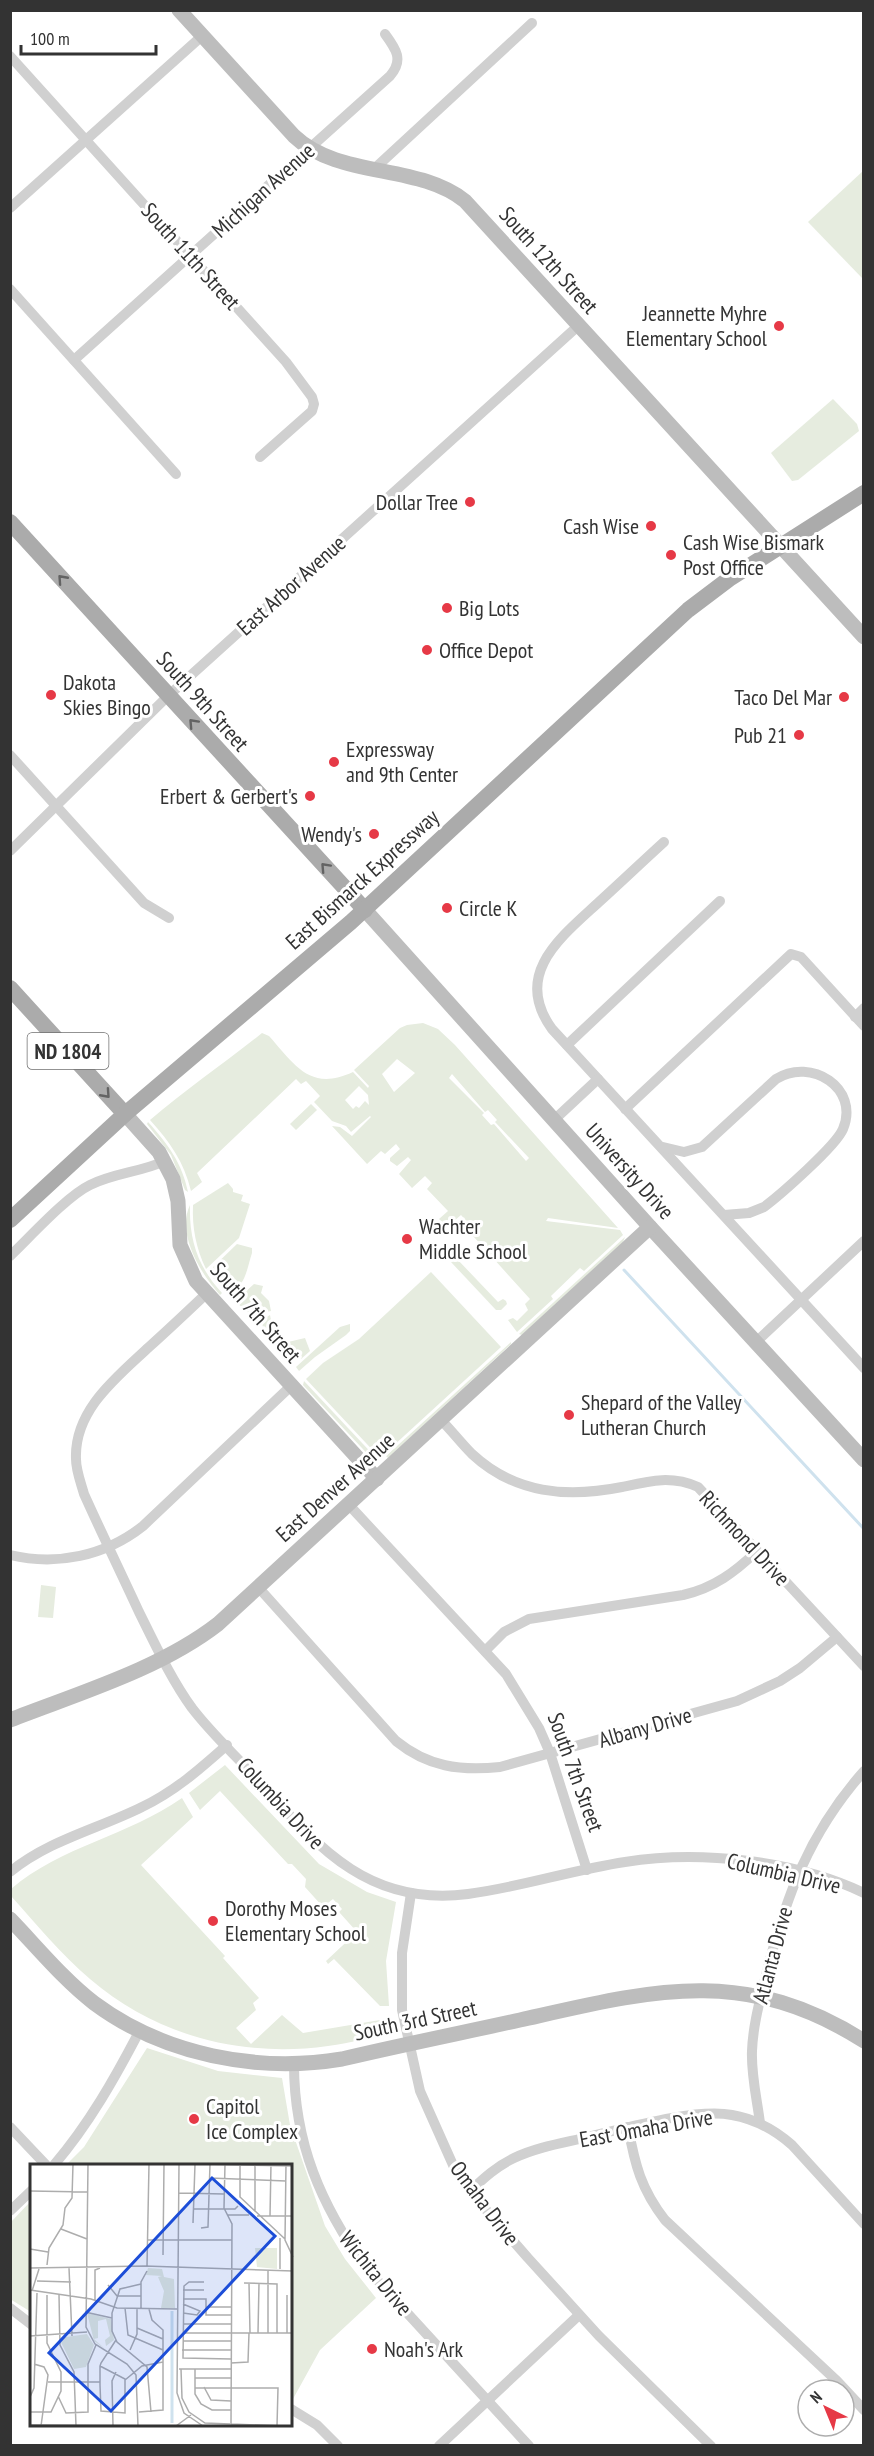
<svg xmlns="http://www.w3.org/2000/svg" width="874" height="2456" viewBox="0 0 874 2456" font-family="'PT Sans Narrow',sans-serif">
<style>
.green{fill:#e6ecdf;fill-rule:evenodd}
.lines{fill:none;stroke-linecap:round;stroke-linejoin:round}
.stream{stroke:#cfe2ee;stroke-width:3}
.street{stroke:#d0d0d0;stroke-width:10}
.secondary{stroke:#bdbdbd;stroke-width:15}
.primary{stroke:#ababab;stroke-width:16}
.oneway{stroke:#636363}
.poi-dot{fill:#e63946;stroke:#fff;stroke-width:2}
.labels{text-anchor:middle;dominant-baseline:central;stroke-width:6;stroke-linejoin:round;paint-order:stroke}
.shield{fill:#fff;stroke:#707070;stroke-width:1.5}
.shield-label{font-size:21px;font-weight:bold;fill:#333}
.street-label{font-size:22px;fill:#333;stroke:#fff}
.poi-label{font-size:22px;fill:#333;stroke:#fff;text-anchor:start}
.inset-river{fill:none;stroke:#cfe2ee;stroke-width:3}
.inset-road{fill:none;stroke:#adadad;stroke-width:1.5}
.view{fill:#1d4ed8;fill-opacity:0.15;stroke:#1d4ed8;stroke-width:3}
.inset-edge{fill:none;stroke:#333;stroke-width:3}
</style>
<rect width="100%" height="100%" fill="#fff"/>
<!-- green -->
<g class="green">
<polygon points="863,171 863,279 808,222"/>
<polygon points="833,399 857,424 859,431 798,480 792,481 771,453"/>
<path d="M423 1023 438 1029 455 1045 618 1228 548 1218 546 1221 620 1230 623 1235 584 1271 580 1268 551 1296 553 1299 517 1332 508 1320 513 1318 517 1321 528 1310 525 1304 530 1299 464 1226 468 1223 461 1215 447 1227 439 1219 448 1211 427 1189 432 1183 425 1176 412 1188 399 1174 411 1160 408 1157 397 1166 390 1161V1158L400 1149 396 1144 385 1154 381 1151 367 1164 332 1126 340 1127 352 1136 371 1117 370 1116 351 1132 346 1126 332 1121 314 1102 320 1096 306 1081 301 1084 296 1079 197 1173 202 1182 191 1191C184 1162 170 1142 150 1120 186 1089 225 1063 262 1033L269 1036C295 1065 310 1092 353 1072L368 1088 369 1086 354 1070 400 1028 407 1025ZM397 1059 415 1073 394 1092 382 1074ZM452 1074 485 1112 488 1110 497 1120 495 1122 529 1158 526 1161 494 1124 491 1125 482 1115 484 1113 449 1078ZM359 1086 368 1095 369 1105 365 1101 359 1108 356 1106 353 1109 345 1100Z"/>
<polygon points="311,1104 317,1110 296,1130 290,1124"/>
<path d="M148 1122C168 1144 182 1163 188 1192L185 1190 171 1155 147 1124Z"/>
<path d="M228 1183 233 1189V1192L243 1195 241 1201 250 1204 239 1238 206 1269C196 1248 192 1228 193 1205Z"/>
<path d="M190 1205C189 1240 198 1267 222 1293L220 1295C201 1274 176 1234 190 1205Z"/>
<polygon points="625,1237 623,1242 522,1335 519,1334"/>
<path d="M237 1244 252 1248V1253C247 1268 245 1290 227 1293L208 1272Z"/>
<polygon points="458,1250 461,1255 457,1259 498,1302 503,1299 506,1301 507,1304 501,1310 496,1310 451,1262 451,1254"/>
<polygon points="431,1272 501,1347 380,1458 306,1379 323,1363 359,1339"/>
<polygon points="254,1284 263,1286 261,1293 269,1301 271,1311 251,1315 237,1303 236,1300"/>
<polygon points="270,1315 272,1325 288,1342 305,1338 310,1351 301,1359 294,1357 291,1360 263,1329 262,1320"/>
<polygon points="350,1324 350,1331 346,1335 315,1357 299,1371 296,1367 340,1327"/>
<polygon points="511,1342 511,1344 388,1458 386,1456"/>
<polygon points="304,1381 378,1460 375,1462 303,1385"/>
<polygon points="41,1585 56,1587 53,1618 38,1617"/>
<polygon points="225,1765 319,1864 367,1892 396,1902 386,1961 389,2006 380,2006 334,1959 328,1964 326,1961 357,1932 339,1912 342,1909 333,1899 323,1907 305,1887 306,1879 292,1864 288,1864 220,1791 200,1810 189,1793"/>
<path d="M182 1798 193 1817 141 1865 225 1956 223 1958 259 1998 253 2003 256 2010 236 2028 251 2044 282 2015 303 2033 392 2018 395 2032C373 2037 351 2043 328 2046 242 2058 156 2036 90 1979 61 1954 36 1924 11 1896V1889C61 1846 128 1836 182 1798Z"/>
<polygon points="147,2048 218,2071 282,2078 290,2125 325,2226 345,2259 376,2298 320,2350 293,2399 291,2398 291,2165 66,2165 84,2147"/>
<polygon points="31,2201 31,2312 10,2299 11,2222"/>
</g>
<g class="lines">
<!-- stream -->
<polyline class="stream" points="624,1270 864,1529"/>
<!-- street -->
<g class="street">
<polyline points="10,56 286,362 312,397 314,404 312,411 260,457"/>
<polyline points="373,170 532,23"/>
<polyline points="10,208 202,36"/>
<polyline points="10,289 176,474"/>
<path d="M74 360 390 76C404 60 396 49 385 34"/>
<polyline points="10,755 144,903 169,918"/>
<path d="M664 842C642 862 621 882 599 902 561 937 512 974 552 1029L864 1368"/>
<polyline points="10,851 168,696 578,326"/>
<polyline points="855,1017 864,1008"/>
<polyline points="567,1045 720,901"/>
<polyline points="625,1109 791,954 801,957 864,1026"/>
<polyline points="554,1120 598,1079"/>
<path d="M663 1147 684 1152 702 1147 776 1079C811 1057 860 1088 843 1129 836 1146 780 1195 764 1207L749 1213 724 1215"/>
<path d="M10 1256C30 1237 67 1196 90 1185 114 1173 141 1172 165 1161"/>
<path d="M206 1294C187 1312 168 1330 149 1347 117 1377 74 1410 76 1459 76 1471 81 1483 84 1494 102 1534 121 1573 139 1612 155 1644 171 1679 192 1708 211 1733 235 1755 256 1778 317 1846 367 1907 468 1894 521 1887 572 1870 625 1862 699 1850 795 1860 864 1893"/>
<polyline points="756,1342 864,1241"/>
<path d="M441 1420C452 1431 461 1443 472 1454 515 1494 567 1498 622 1487 649 1481 671 1475 698 1487L864 1666"/>
<polyline points="349,1505 506,1674 539,1728 550,1753 587,1870"/>
<path d="M10 1555C57 1566 105 1556 143 1526L291 1386"/>
<path d="M258 1587 396 1741C428 1767 460 1771 500 1767L737 1701 780 1681 800 1668 837 1637"/>
<path d="M485 1651 504 1632 529 1619 683 1595C714 1588 735 1572 757 1551"/>
<path d="M10 1872C49 1840 98 1829 142 1807 174 1792 200 1769 227 1745"/>
<polyline points="411,1893 402,1953 402,2010 420,2091 453,2165 481,2204 528,2258 599,2336 711,2446"/>
<path d="M294 2064C294 2143 321 2205 366 2268L529 2446"/>
<path d="M760 2123C757 2099 751 2075 752 2051 753 2025 760 2000 766 1975 786 1896 809 1833 864 1771"/>
<polyline points="10,2127 46,2165"/>
<path d="M628 2127C635 2165 641 2189 665 2220L837 2381 864 2410"/>
<path d="M54 2165C89 2124 115 2078 140 2030"/>
<path d="M470 2191C484 2178 497 2166 514 2158 537 2147 563 2143 588 2137 626 2128 695 2108 732 2115 755 2119 775 2130 792 2145L864 2224"/>
<polyline points="10,2211 32,2190"/>
<polyline points="10,2308 32,2325"/>
<polyline points="291,2409 317,2425 338,2446"/>
<polyline points="439,2446 579,2315"/>
</g>
<!-- secondary -->
<g class="secondary">
<path d="M179 10 294 136C339 179 418 163 465 201L864 637"/>
<polyline points="365,910 650,1227 864,1460"/>
<polyline points="125,1114 159,1152 173,1179 178,1201 180,1245 196,1281 377,1479"/>
<path d="M10 1720C79 1693 160 1669 218 1624L650 1227"/>
<path d="M10 1919C37 1947 63 1979 94 2003 164 2055 257 2073 342 2059 401 2045 461 2033 520 2020 649 1991 743 1964 864 2041"/>
</g>
<!-- primary -->
<g class="primary">
<polyline points="10,522 365,910"/>
<polyline points="10,988 125,1114"/>
<polyline points="10,1220 125,1114 351,922 688,610 729,579 864,493"/>
</g>
</g>
<!-- one-way arrows -->
<defs><path id="oneway-chevron" d="M-2-3.5L2.5 0L-2 3.5" fill="none" stroke-width="1.6" stroke-linecap="round" stroke-linejoin="round" transform="scale(1.5)"/></defs>
<g class="oneway">
<use href="#oneway-chevron" transform="translate(62 579) rotate(-132)"/>
<use href="#oneway-chevron" transform="translate(193 723) rotate(-133)"/>
<use href="#oneway-chevron" transform="translate(325 867) rotate(-133)"/>
<use href="#oneway-chevron" transform="translate(106 1094) rotate(48)"/>
</g>
<!-- markers -->
<g class="poi-dot">
<circle cx="779" cy="326" r="6"/>
<circle cx="470" cy="502" r="6"/>
<circle cx="651" cy="526" r="6"/>
<circle cx="671" cy="555" r="6"/>
<circle cx="447" cy="608" r="6"/>
<circle cx="427" cy="650" r="6"/>
<circle cx="51" cy="695" r="6"/>
<circle cx="844" cy="697" r="6"/>
<circle cx="799" cy="735" r="6"/>
<circle cx="334" cy="762" r="6"/>
<circle cx="310" cy="796" r="6"/>
<circle cx="374" cy="834" r="6"/>
<circle cx="447" cy="908" r="6"/>
<circle cx="407" cy="1239" r="6"/>
<circle cx="569" cy="1415" r="6"/>
<circle cx="213" cy="1921" r="6"/>
<circle cx="194" cy="2119" r="6"/>
<circle cx="372" cy="2349" r="6"/>
</g>
<g class="labels">
<!-- shield labels -->
<rect class="shield" x="27.5" y="1033" width="81" height="36" rx="4.5"/>
<g class="shield-label">
<text x="68" y="1051">ND 1804</text>
</g>
<!-- street labels -->
<g class="street-label">
<text transform="translate(263 190) rotate(-42)">Michigan Avenue</text>
<text transform="translate(191 256) rotate(48)">South 11th Street</text>
<text transform="translate(549 260) rotate(48)">South 12th Street</text>
<text transform="translate(291 585) rotate(-42)">East Arbor Avenue</text>
<text transform="translate(203 701) rotate(48)">South 9th Street</text>
<text transform="translate(362 879) rotate(-42)">East Bismarck Expressway</text>
<text transform="translate(630 1171) rotate(48)">University Drive</text>
<text transform="translate(256 1312) rotate(49)">South 7th Street</text>
<text transform="translate(335 1487) rotate(-42)">East Denver Avenue</text>
<text transform="translate(745 1538) rotate(47)">Richmond Drive</text>
<text transform="translate(645 1727) rotate(-16)">Albany Drive</text>
<text transform="translate(576 1772) rotate(70)">South 7th Street</text>
<text transform="translate(281 1803) rotate(47)">Columbia Drive</text>
<text transform="translate(784 1873) rotate(13)">Columbia Drive</text>
<text transform="translate(772 1955) rotate(-75)">Atlanta Drive</text>
<text transform="translate(415 2020) rotate(-12)">South 3rd Street</text>
<text transform="translate(646 2128) rotate(-10)">East Omaha Drive</text>
<text transform="translate(485 2203) rotate(53)">Omaha Drive</text>
<text transform="translate(376 2273) rotate(51)">Wichita Drive</text>
</g>
<!-- poi labels -->
<g class="poi-label">
<text x="767" y="313" text-anchor="end">Jeannette Myhre<tspan x="767" dy="25">Elementary School</tspan></text>
<text x="458" y="502" text-anchor="end">Dollar Tree</text>
<text x="639" y="526" text-anchor="end">Cash Wise</text>
<text x="683" y="542">Cash Wise Bismark<tspan x="683" dy="25">Post Office</tspan></text>
<text x="459" y="608">Big Lots</text>
<text x="439" y="650">Office Depot</text>
<text x="63" y="682">Dakota<tspan x="63" dy="25">Skies Bingo</tspan></text>
<text x="832" y="697" text-anchor="end">Taco Del Mar</text>
<text x="787" y="735" text-anchor="end">Pub 21</text>
<text x="346" y="749">Expressway<tspan x="346" dy="25">and 9th Center</tspan></text>
<text x="298" y="796" text-anchor="end">Erbert &amp; Gerbert's</text>
<text x="362" y="834" text-anchor="end">Wendy's</text>
<text x="459" y="908">Circle K</text>
<text x="419" y="1226">Wachter<tspan x="419" dy="25">Middle School</tspan></text>
<text x="581" y="1402">Shepard of the Valley<tspan x="581" dy="25">Lutheran Church</tspan></text>
<text x="225" y="1908">Dorothy Moses<tspan x="225" dy="25">Elementary School</tspan></text>
<text x="206" y="2106">Capitol<tspan x="206" dy="25">Ice Complex</tspan></text>
<text x="384" y="2349">Noah's Ark</text>
</g>
</g>
<!-- overview -->
<g transform="translate(30 2164)">
<rect width="262" height="262" fill="#fff"/>
<path d="M225 84H247V105L227 103ZM118 104 132 105 134 113 144 115 145 144H131L134 127 128 113 132 112 116 111ZM57 149 81 155 84 176 76 182 75 176 80 172 76 155 68 157V174L64 175 75 185 64 177ZM57 170 64 181 56 203 44 205 29 174Z" fill="#e6ecdf"/>
<path class="inset-river" d="M142 259V147"/>
<path class="inset-road" d="M58 0 56 163 65 180 97 200 106 211 108 262M91 0H117M149 0 147 229 154 249 173 262M173 0 263 2M195 0 194 44 202 60 201 262M210 0V33L255 75M256 0 255 76 263 93M179 14 256 17M0 27 57 28M149 29 194 30M164 45H205L208 42M225 48V0M198 51H219M227 52H263M240 52 241 0M163 59 165 0M171 64 178 63 180 0M31 65 57 75M118 76H202M0 85 18 88M133 91 134 0M17 101 19 84 33 61 35 44 42 34 43 0M117 102 119 0M0 104 115 102 263 107M39 104 42 172M250 105V74M7 117 41 118M174 118H159L154 122 153 194 201 195M214 119 247 120V169M219 119 220 169M111 120 90 125 82 149V167L87 178 117 203 121 248M78 121 87 132H111M0 126 61 135 87 144 147 145M153 126H174M2 127 9 105M29 131 30 181 44 208 46 262M153 135H176V151H201M65 136V106L70 104M176 143H201M95 144 98 171 133 186M111 145V118L117 107M55 148 82 154M153 149 167 151 170 147 153 140M153 160H201M107 164 133 175M153 169H263M228 169 229 119M238 169V107M257 169V131M0 172 57 168M153 177H201M100 186 107 170V145M152 186H201M201 199 218 198 219 169M4 200 14 203 18 211 11 262M70 202 95 215V249L71 247 70 221V202L71 199 86 176M149 205H201M151 205 152 234 159 248 175 259 200 260M165 205V230L171 240 182 246H201M165 214H201M95 216 112 202 133 198M18 218H70M174 223 181 236 201 237M165 224H248L247 262M28 232 36 249 58 248V200L66 181M0 233 4 224 7 129M0 248H21L31 227V208L17 179V131M109 248 133 246V166L122 156 119 145M201 260 254 262M0 261 146 262 161 251M83 262 82 217 86 208"/>
<path class="view" d="M182 14 245 72 81 247 19 189Z"/>
<rect width="262" height="262" class="inset-edge"/>
</g>
<!-- border -->
<rect width="874" height="2456" fill="none" stroke="#333333" stroke-width="24"/>
<!-- north arrow -->
<g transform="translate(826 2408) rotate(317)"><circle r="28" fill="#ffffff" stroke="#adadad" stroke-width="1.5"/>
<path d="M0-4.5L10 22L0 15L-10 22Z" fill="#e63946"/>
<text y="-9" font-size="16" font-weight="bold" text-anchor="middle" fill="#333333">N</text>
</g>
<!-- scale -->
<path d="M21 45v9h135v-9" fill="none" stroke="#333333" stroke-width="3"/>
<text x="30" y="45" font-size="18" fill="#333333" stroke="#ffffff" stroke-width="4.5" paint-order="stroke">100 m</text>
</svg>
